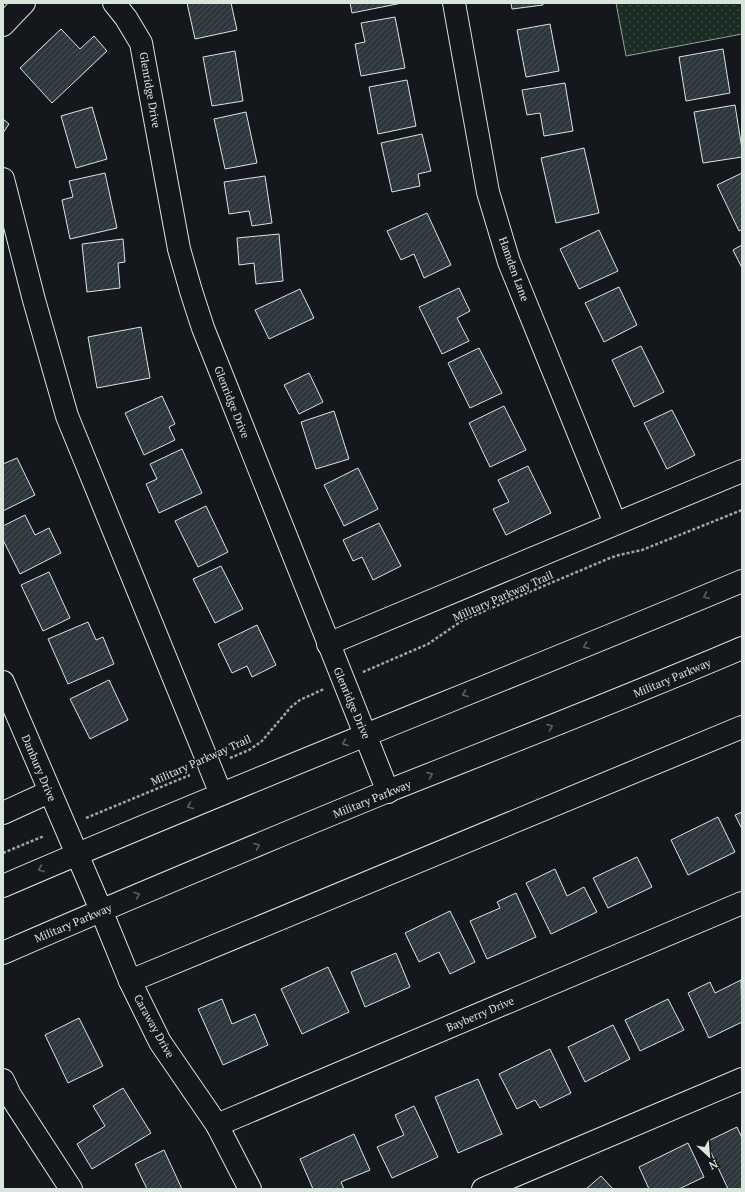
<svg xmlns="http://www.w3.org/2000/svg" width="745" height="1192" viewBox="0 0 745 1192" font-family="'PT Serif',serif">
<style>
.grass{fill:url(#grass-dots);stroke:#939e99}
.building{fill:url(#building-hatch);stroke:#d8e6dc}
.lines{fill:none;stroke-linecap:round;stroke-linejoin:round}
.minor-casing{stroke:#d8e6dc;stroke-width:24}
.major-casing{stroke:#d8e6dc;stroke-width:24}
.path{stroke:#9da8a2;stroke-width:2.5;stroke-dasharray:3 2;stroke-linecap:butt}
.minor{stroke:#14181c;stroke-width:22}
.major{stroke:#14181c;stroke-width:22}
.oneway{stroke:#59605f}
.labels{text-anchor:middle;dominant-baseline:central;stroke-width:3;stroke-linejoin:round;paint-order:stroke}
.street-label{font-size:11px;fill:#d8e6dc;stroke:#14181c}
</style>
<defs>
<pattern id="grass-dots" width="8" height="8" patternUnits="userSpaceOnUse"><rect width="8" height="8" fill="#1a2d24"/><path d="M2 2h.1M6 6h.1" fill="none" stroke="#3b4b43" stroke-width="1.8" stroke-linecap="round"/></pattern>
<pattern id="building-hatch" width="6" height="6" patternUnits="userSpaceOnUse"><rect width="6" height="6" fill="#2c363c"/><path d="M-1 1l2-2M0 6l6-6M5 7l2-2" fill="none" stroke="#4a5358"/></pattern>
</defs>
<rect width="100%" height="100%" fill="#14181c"/>
<!-- grass -->
<polygon class="grass" points="616,3 742,3 742,34 626,56"/>
<!-- building -->
<g class="building">
<polygon points="187,3 231,3 237,30 195,39"/>
<polygon points="350,3 402,3 352,13"/>
<polygon points="511,3 543,3 543,5 512,9"/>
<polygon points="395,17 405,68 361,76 355,44 365,42 361,23"/>
<polygon points="550,24 559,71 526,77 517,30"/>
<polygon points="61,29 80,49 94,36 107,51 52,103 20,68"/>
<polygon points="723,49 730,93 686,101 679,57"/>
<polygon points="235,51 243,101 212,106 203,57"/>
<polygon points="407,80 416,126 378,134 369,87"/>
<polygon points="565,83 573,131 544,136 540,113 527,115 522,90"/>
<polygon points="735,105 742,149 742,157 703,163 694,112"/>
<polygon points="92,107 107,159 76,168 61,116"/>
<polygon points="246,112 257,163 225,169 214,119"/>
<polygon points="3,119 9,124 3,133"/>
<polygon points="422,134 431,171 418,174 420,186 392,192 381,143"/>
<polygon points="584,148 599,213 556,223 541,158"/>
<polygon points="105,173 117,228 70,239 62,200 73,197 69,181"/>
<polygon points="742,173 742,229 739,231 717,185"/>
<polygon points="265,176 272,223 252,226 249,211 229,214 224,182"/>
<polygon points="427,213 451,265 424,278 414,254 401,260 387,231"/>
<polygon points="599,230 618,271 579,289 560,249"/>
<polygon points="279,234 283,281 256,284 254,263 239,265 237,238"/>
<polygon points="123,239 125,262 118,263 120,288 87,292 82,244"/>
<polygon points="742,245 742,268 733,250"/>
<polygon points="619,287 637,325 604,342 585,303"/>
<polygon points="459,288 470,311 457,318 469,341 442,354 419,307"/>
<polygon points="300,289 314,318 269,339 255,310"/>
<polygon points="141,327 150,378 97,388 88,337"/>
<polygon points="641,346 664,392 634,407 612,360"/>
<polygon points="479,348 502,393 470,408 448,363"/>
<polygon points="309,373 323,402 299,414 284,385"/>
<polygon points="162,396 175,424 169,427 175,440 144,455 125,413"/>
<polygon points="504,406 526,450 490,467 469,423"/>
<polygon points="672,410 695,455 667,469 644,423"/>
<polygon points="334,411 349,459 316,469 301,422"/>
<polygon points="182,449 202,493 159,513 146,484 157,479 150,464"/>
<polygon points="17,458 35,495 3,511 3,464"/>
<polygon points="528,466 551,513 506,535 493,509 509,502 498,480"/>
<polygon points="358,468 378,509 344,526 324,485"/>
<polygon points="206,506 228,552 198,567 175,521"/>
<polygon points="25,515 35,535 49,528 61,553 20,574 3,540 3,526"/>
<polygon points="379,523 401,566 373,580 362,557 353,561 343,540"/>
<polygon points="221,566 243,609 215,623 193,579"/>
<polygon points="49,572 70,618 43,631 21,585"/>
<polygon points="88,622 96,640 103,637 114,664 68,684 48,639"/>
<polygon points="257,625 276,665 252,677 247,666 232,673 218,644"/>
<polygon points="109,680 128,720 90,739 70,699"/>
<polygon points="742,812 742,829 735,815"/>
<polygon points="718,817 735,852 688,875 671,840"/>
<polygon points="637,857 652,887 608,908 593,878"/>
<polygon points="555,869 567,896 584,887 597,912 551,934 526,883"/>
<polygon points="516,893 536,937 487,959 470,921 500,908 497,902"/>
<polygon points="450,911 475,962 450,974 439,952 419,962 405,933"/>
<polygon points="396,953 410,987 365,1007 351,972"/>
<polygon points="328,967 349,1012 302,1034 281,989"/>
<polygon points="741,980 742,1022 709,1038 688,993 710,982 715,993"/>
<polygon points="222,999 232,1024 255,1014 268,1045 223,1065 198,1009"/>
<polygon points="668,999 684,1030 640,1051 625,1020"/>
<polygon points="79,1018 103,1066 68,1083 45,1035"/>
<polygon points="613,1025 630,1059 585,1082 568,1047"/>
<polygon points="550,1049 571,1093 540,1108 535,1100 517,1109 499,1074"/>
<polygon points="478,1079 502,1134 458,1153 435,1097"/>
<polygon points="123,1088 151,1133 92,1169 77,1144 105,1126 93,1106"/>
<polygon points="414,1106 438,1157 392,1178 377,1147 404,1135 395,1115"/>
<polygon points="737,1127 742,1138 742,1189 728,1189 706,1142"/>
<polygon points="354,1134 370,1170 341,1182 344,1189 313,1189 300,1159"/>
<polygon points="688,1143 704,1177 679,1189 649,1189 639,1167"/>
<polygon points="164,1150 182,1189 147,1189 135,1164"/>
<polygon points="601,1176 613,1189 586,1189"/>
</g>
<g class="lines">
<!-- minor casing -->
<g class="minor-casing">
<g id="minor">
<polyline points="114,3 126,18 141,43 179,249 191,291 203,328 388,792"/>
<polyline points="454,3 488,192 509,262 615,523"/>
<polyline points="3,179 34,300 67,416 221,794"/>
<polyline points="328,644 742,471"/>
<polyline points="3,682 101,910 130,981 160,1042 217,1125 250,1189"/>
<polyline points="3,813 49,792"/>
<polyline points="130,981 742,727"/>
<polyline points="3,1080 10,1095 71,1189"/>
<polyline points="217,1125 742,903"/>
<polyline points="483,1189 742,1079"/>
</g>
</g>
<!-- major casing -->
<g class="major-casing">
<g id="major">
<polyline points="3,25 24,3"/>
<path d="M3 886C248 780 496 684 742 581"/>
<path d="M3 953C131 897 259 844 388 791 506 744 625 698 742 648"/>
</g>
</g>
<!-- path -->
<g class="path">
<polyline points="363,672 428,644 463,620 610,558 619,555 642,550 742,510"/>
<polyline points="230,758 249,750 261,742 291,707 300,700 324,689"/>
<polyline points="86,818 190,775"/>
<polyline points="3,853 44,836"/>
</g>
<!-- minor -->
<use href="#minor" class="minor"/>
<!-- major -->
<use href="#major" class="major"/>
</g>
<!-- one-way arrows -->
<defs><path id="oneway-chevron" d="M-2-3.5L2.5 0L-2 3.5" fill="none" stroke-width="1.6" stroke-linecap="round" stroke-linejoin="round"/></defs>
<g class="oneway">
<use href="#oneway-chevron" transform="translate(706 596) rotate(157)"/>
<use href="#oneway-chevron" transform="translate(586 646) rotate(158)"/>
<use href="#oneway-chevron" transform="translate(465 694) rotate(158)"/>
<use href="#oneway-chevron" transform="translate(550 727) rotate(-22)"/>
<use href="#oneway-chevron" transform="translate(345 743) rotate(158)"/>
<use href="#oneway-chevron" transform="translate(430 775) rotate(-22)"/>
<use href="#oneway-chevron" transform="translate(190 806) rotate(157)"/>
<use href="#oneway-chevron" transform="translate(257 846) rotate(-22)"/>
<use href="#oneway-chevron" transform="translate(41 869) rotate(157)"/>
<use href="#oneway-chevron" transform="translate(137 895) rotate(-22)"/>
</g>
<g class="labels">
<!-- street labels -->
<g class="street-label">
<text transform="translate(150 90) rotate(80)">Glenridge Drive</text>
<text transform="translate(514 269) rotate(70)">Hamden Lane</text>
<text transform="translate(232 402) rotate(68)">Glenridge Drive</text>
<text transform="translate(503 596) rotate(-24)">Military Parkway Trail</text>
<text transform="translate(672 678) rotate(-23)">Military Parkway</text>
<text transform="translate(352 703) rotate(67)">Glenridge Drive</text>
<text transform="translate(201 760) rotate(-24)">Military Parkway Trail</text>
<text transform="translate(39 768) rotate(67)">Danbury Drive</text>
<text transform="translate(372 799) rotate(-22)">Military Parkway</text>
<text transform="translate(73 923) rotate(-23)">Military Parkway</text>
<text transform="translate(480 1014) rotate(-23)">Bayberry Drive</text>
<text transform="translate(154 1026) rotate(61)">Caraway Drive</text>
</g>
</g>
<!-- border -->
<rect width="745" height="1192" fill="none" stroke="#d8e6dc" stroke-width="8"/>
<!-- north arrow -->
<g transform="translate(709 1156) rotate(154)" stroke="#14181c" stroke-width="3" paint-order="stroke">
<path d="M0-3L7 15L0 10L-7 15Z" fill="#d8e6dc"/>
<text y="-6" font-size="11" font-weight="bold" text-anchor="middle" fill="#d8e6dc">N</text>
</g>
</svg>
